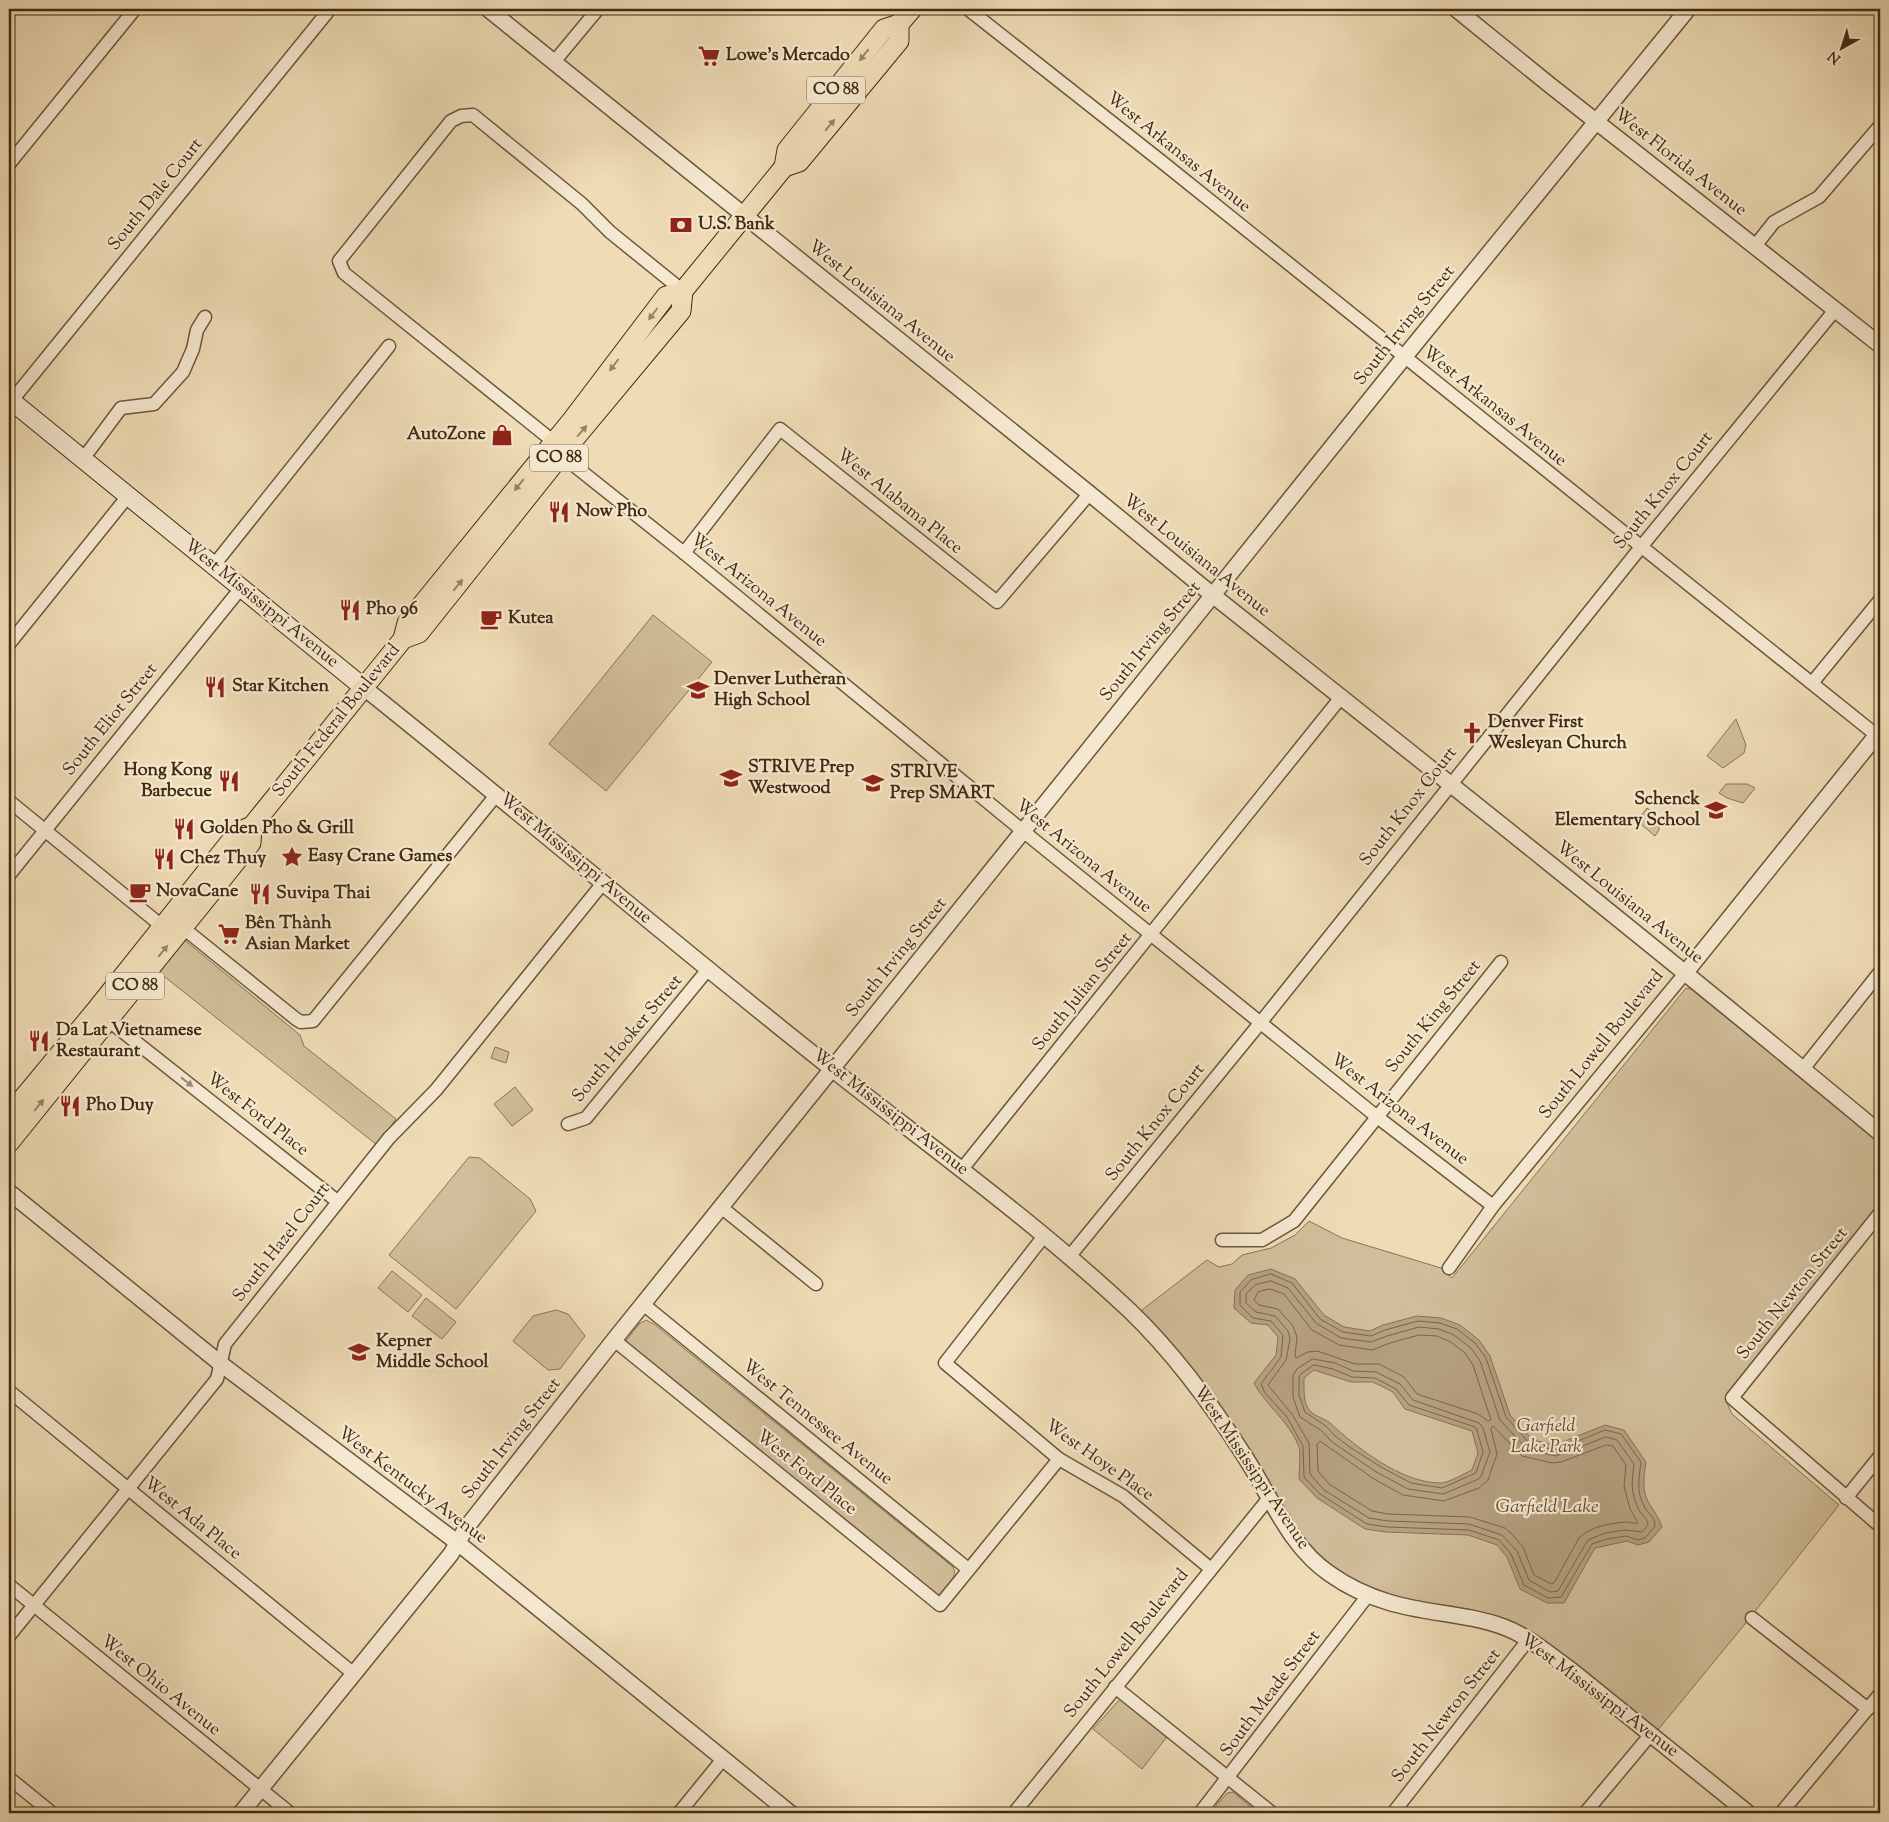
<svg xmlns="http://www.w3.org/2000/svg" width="1889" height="1822" viewBox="0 0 1889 1822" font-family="'Sorts Mill Goudy',serif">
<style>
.green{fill:#d1be9a;stroke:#887455}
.water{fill:#b49f7e;stroke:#867052;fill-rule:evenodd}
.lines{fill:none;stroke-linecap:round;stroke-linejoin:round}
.shore{stroke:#7a6447;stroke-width:1}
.minor-casing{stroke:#6c563a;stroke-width:15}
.tertiary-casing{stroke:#6c563a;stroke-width:18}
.secondary-casing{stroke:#402a10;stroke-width:20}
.primary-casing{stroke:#402a10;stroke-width:21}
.minor{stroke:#f5e8d0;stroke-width:12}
.tertiary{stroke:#f5e8d0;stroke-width:15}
.secondary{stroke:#f5e8d0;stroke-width:18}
.primary{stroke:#efdcb6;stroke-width:19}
.oneway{fill:#988363}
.oneway2{fill:#9a8970}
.labels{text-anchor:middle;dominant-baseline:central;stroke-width:4.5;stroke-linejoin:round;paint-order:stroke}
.shield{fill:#f5e8d0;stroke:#76634a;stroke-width:1}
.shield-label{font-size:16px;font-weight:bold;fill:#402a10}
.poi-label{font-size:18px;font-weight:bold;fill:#402a10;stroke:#f5e8d0;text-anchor:start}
.street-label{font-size:18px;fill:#402a10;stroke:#f5e8d0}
.park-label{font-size:18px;font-style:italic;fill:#5d482c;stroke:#f5e8d0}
.water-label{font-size:19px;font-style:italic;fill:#634d31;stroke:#f5e8d0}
</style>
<rect width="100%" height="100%" fill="#efdcb6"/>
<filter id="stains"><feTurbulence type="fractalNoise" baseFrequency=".004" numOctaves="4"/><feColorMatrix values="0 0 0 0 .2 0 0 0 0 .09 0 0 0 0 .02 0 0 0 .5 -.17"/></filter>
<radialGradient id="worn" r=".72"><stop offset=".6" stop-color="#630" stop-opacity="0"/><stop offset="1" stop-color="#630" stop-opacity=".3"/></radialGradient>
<!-- green -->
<g class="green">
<polygon points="653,615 712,662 606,791 549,744"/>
<polygon points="1736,719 1746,745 1744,753 1723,768 1707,756"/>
<polygon points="1726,784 1747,784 1755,788 1743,803 1727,798 1719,793"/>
<polygon points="1647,808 1659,817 1659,830 1655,836 1637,821"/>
<polygon points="182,938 300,1035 304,1046 396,1119 377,1145 156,970"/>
<polygon points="1686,988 1691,989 1880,1143 1880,1203 1730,1392 1727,1403 1732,1414 1839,1505 1745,1624 1657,1731 1540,1638 1498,1616 1381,1594 1351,1580 1332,1568 1298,1533 1138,1313 1207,1260 1219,1267 1232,1264 1242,1255 1271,1248 1295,1235 1309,1221 1342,1238 1441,1268 1452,1278"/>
<polygon points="495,1047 509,1052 506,1063 491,1058"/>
<polygon points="515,1087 533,1110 512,1126 494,1104"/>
<polygon points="469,1157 480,1158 530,1199 536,1211 456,1309 389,1255"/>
<polygon points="392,1271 422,1295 408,1312 378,1288"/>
<polygon points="426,1298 456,1322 442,1339 412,1316"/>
<polygon points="556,1310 568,1314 585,1336 560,1369 548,1370 513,1341 533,1316"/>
<path d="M646 1320 654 1324 953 1567C959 1578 944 1589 937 1597L625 1342 639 1324Z"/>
<polygon points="1120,1699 1165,1733 1166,1738 1142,1769 1093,1729"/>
<polygon points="1233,1792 1258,1813 1210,1813 1227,1793"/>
</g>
<!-- water -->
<path class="water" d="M1271 1269 1295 1279 1324 1315 1344 1327 1370 1331 1383 1325 1417 1316 1441 1318 1460 1325 1479 1340 1490 1356 1510 1415 1533 1440 1555 1445 1605 1425 1624 1430 1646 1462C1644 1476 1641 1492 1650 1505 1655 1513 1659 1518 1662 1527L1649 1542 1638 1545 1627 1541 1595 1548 1564 1603H1547L1520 1589 1507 1557 1497 1545 1468 1535 1386 1532 1365 1529 1317 1498 1299 1479C1299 1470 1301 1456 1299 1447 1290 1422 1266 1406 1254 1383L1276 1355 1278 1337 1268 1325 1251 1323 1234 1308 1235 1290 1248 1275ZM1314 1370 1351 1382H1373L1393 1392 1405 1409 1472 1431 1478 1453 1472 1470C1463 1474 1449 1483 1440 1483 1402 1483 1357 1448 1330 1423 1324 1418 1316 1417 1310 1411 1303 1404 1304 1388 1304 1378Z"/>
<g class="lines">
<!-- shore -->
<g class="shore">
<path d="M1271 1274 1292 1283 1320 1319 1343 1332 1371 1336 1385 1330 1418 1321 1440 1323 1457 1329 1475 1343 1486 1358 1506 1417 1531 1445 1556 1450 1605 1430 1621 1434 1641 1462C1639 1478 1636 1491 1644 1506 1648 1514 1655 1517 1655 1526L1645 1538 1638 1540 1626 1536 1607 1539 1592 1544 1561 1597 1548 1598 1524 1585 1511 1554 1499 1540 1469 1530 1387 1527 1367 1524 1320 1494 1304 1477 1303 1446 1287 1417 1265 1393 1261 1384 1281 1357 1283 1335 1271 1321 1253 1318 1240 1305V1292L1251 1280Z"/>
<path d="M1271 1281 1288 1288 1316 1323 1341 1338 1371 1342 1387 1336 1419 1327 1439 1329 1454 1335 1471 1348 1480 1361 1500 1420 1528 1450 1556 1456 1606 1437 1617 1440 1634 1464C1632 1481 1630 1491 1638 1508 1641 1515 1648 1518 1648 1525L1642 1532 1625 1530 1605 1533 1588 1540 1558 1591 1550 1592 1529 1580 1517 1551 1502 1535 1469 1524 1388 1521 1369 1518 1324 1490 1310 1474 1309 1443 1292 1414 1268 1385 1286 1360 1290 1339 1288 1331 1275 1316 1256 1312 1246 1303V1294L1255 1285Z"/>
<polygon points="1270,1289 1284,1294 1312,1330 1339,1345 1372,1350 1390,1343 1419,1335 1437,1336 1451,1342 1465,1353 1473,1365 1491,1420 1488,1421 1478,1414 1417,1394 1404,1377 1379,1364 1355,1364 1317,1351 1308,1352 1296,1358 1295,1356 1297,1337 1293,1326 1278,1309 1259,1305 1254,1300 1258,1292"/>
<polygon points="1313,1359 1335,1363 1353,1371 1376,1372 1400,1384 1413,1400 1479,1423 1483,1428 1490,1452 1482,1474 1479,1479 1443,1494 1408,1489 1378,1473 1348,1453 1331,1441 1322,1431 1300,1417 1293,1397 1293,1375 1297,1369"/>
<polygon points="1314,1365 1333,1369 1352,1377 1375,1378 1396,1389 1409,1405 1475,1427 1477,1430 1483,1452 1476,1473 1442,1488 1411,1483 1381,1467 1351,1448 1335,1436 1326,1426 1305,1412 1299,1395 1299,1377 1301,1374"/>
<path d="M1493 1426 1522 1456 1552 1463 1561 1462 1606 1445 1613 1446 1626 1465 1624 1486 1630 1509 1638 1523C1634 1524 1630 1522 1626 1522 1611 1523 1589 1527 1579 1538L1554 1583 1551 1584 1534 1575 1523 1547 1511 1533 1505 1528 1470 1517 1388 1514 1372 1511 1329 1484 1318 1471 1317 1444 1320 1441 1374 1479 1403 1495 1444 1501 1479 1488 1488 1480 1497 1454 1491 1429Z"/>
</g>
<!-- minor casing -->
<g class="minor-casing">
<g id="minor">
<polyline points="968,9 1162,162 1880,738"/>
<polyline points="554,62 598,9"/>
<polyline points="9,164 135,9"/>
<polyline points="1755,246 1774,222 1819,197 1880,126"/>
<polyline points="9,404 330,9"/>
<polyline points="554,442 344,273 339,261 451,121 461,116 473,115 582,204 610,232 683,291"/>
<polyline points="561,455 684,553 1034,840 1376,1116 1493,1206"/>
<polyline points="83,459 121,408 154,404 183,372 193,349 197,330 205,317"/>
<polyline points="684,553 780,429 997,602 1090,493"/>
<polyline points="214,565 389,346"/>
<polyline points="9,644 128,496"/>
<polyline points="1812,683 1880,600"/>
<polyline points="9,801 163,927"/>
<polyline points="9,875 241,588"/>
<polyline points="182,927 296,1019 301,1022 313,1021 497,794"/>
<polyline points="108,1020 337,1201"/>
<polyline points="1803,1069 1880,972"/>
<polyline points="568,1124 586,1118 709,968"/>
<polyline points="962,1169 1342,696"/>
<polyline points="721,1207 816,1284"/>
<polyline points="1880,1213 1732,1398 1880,1526"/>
<polyline points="1044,1236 945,1363 1059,1459 1123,1496 1211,1569"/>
<polyline points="1222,1240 1262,1240 1294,1221 1501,962"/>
<polyline points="1069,1257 1261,1022 1641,547 1835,310"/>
<polyline points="1449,1268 1493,1206 1686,972"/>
<polyline points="643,1304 968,1569"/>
<polyline points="614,1340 940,1605 1059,1459"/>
<polyline points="9,1391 354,1674"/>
<polyline points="1846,1498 1880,1456"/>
<polyline points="9,1585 290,1813"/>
<polyline points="1752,1618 1868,1709"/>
<polyline points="9,1636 217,1379 225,1344 389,1138 436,1090 603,883"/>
<polyline points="1115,1687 1272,1813"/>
<polyline points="9,1778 52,1813"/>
<polyline points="679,1813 723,1759"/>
<polyline points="1014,1813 1269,1498"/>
<polyline points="1200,1813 1369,1594"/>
<polyline points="1393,1813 1528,1640"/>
<polyline points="1585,1813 1651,1734"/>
<polyline points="1781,1813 1880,1694"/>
</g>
</g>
<!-- tertiary casing -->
<g class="tertiary-casing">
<g id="tertiary">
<path d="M488 9C689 170 890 331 1090 494 1132 528 1173 563 1215 597 1438 774 1661 951 1880 1133"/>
<polyline points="1456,9 1551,86 1880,345"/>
<path d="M363 687C521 813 674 944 832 1069 932 1148 1036 1223 1129 1310 1175 1354 1213 1406 1247 1460 1272 1499 1290 1547 1330 1574 1347 1586 1368 1596 1388 1602 1426 1614 1466 1613 1504 1627 1528 1636 1550 1655 1571 1670L1748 1813"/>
<polyline points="1686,972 1880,731"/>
<polyline points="9,1192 221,1364 458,1543 790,1813"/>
<polyline points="241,1813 451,1554 466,1528 614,1340 1397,366 1688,9"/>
</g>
</g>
<!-- secondary casing -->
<g class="secondary-casing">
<polyline id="secondary" points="9,399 363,687"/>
</g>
<!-- primary casing -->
<g class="primary-casing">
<g id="primary">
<polyline points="784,167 799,162 899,41 899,24"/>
<polyline points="403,639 419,633 427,623 561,455 681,311 683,291 784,167 787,150 884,29 899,24 912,9"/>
<polyline points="9,1115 96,1010 238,832 252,826 403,639 407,623 572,420 666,296 683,291"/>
<polyline points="9,1143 251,843 252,826"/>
</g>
</g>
<!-- minor -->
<use href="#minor" class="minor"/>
<!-- tertiary -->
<use href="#tertiary" class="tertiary"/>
<!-- secondary -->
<use href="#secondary" class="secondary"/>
<!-- primary -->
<use href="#primary" class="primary"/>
</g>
<!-- one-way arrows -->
<defs><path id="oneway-solid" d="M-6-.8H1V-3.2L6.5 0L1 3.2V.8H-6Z" transform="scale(1.25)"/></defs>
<g class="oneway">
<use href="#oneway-solid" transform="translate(864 55) rotate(128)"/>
<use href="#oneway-solid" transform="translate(830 125) rotate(-50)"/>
<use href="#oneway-solid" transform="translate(653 314) rotate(127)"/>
<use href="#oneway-solid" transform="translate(614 365) rotate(127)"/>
<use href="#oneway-solid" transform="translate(582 431) rotate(-49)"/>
<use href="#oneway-solid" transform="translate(519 485) rotate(129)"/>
<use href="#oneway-solid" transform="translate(458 585) rotate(-51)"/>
<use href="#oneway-solid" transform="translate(163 951) rotate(-51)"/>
<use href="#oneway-solid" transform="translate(39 1105) rotate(-51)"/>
</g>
<use class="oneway2" href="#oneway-solid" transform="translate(187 1082) rotate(38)"/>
<!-- icons -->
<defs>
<g id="supermarket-bare" transform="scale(1.725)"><path d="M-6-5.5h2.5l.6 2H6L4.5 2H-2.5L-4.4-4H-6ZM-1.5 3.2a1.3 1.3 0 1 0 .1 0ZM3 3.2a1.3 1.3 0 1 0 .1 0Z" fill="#8f2418" stroke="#f5e8d0" stroke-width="2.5" paint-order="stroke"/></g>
<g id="bank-bare" transform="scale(1.725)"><path d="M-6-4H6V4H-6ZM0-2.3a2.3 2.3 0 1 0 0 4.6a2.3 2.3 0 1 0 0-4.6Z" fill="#8f2418" stroke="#f5e8d0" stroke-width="2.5" paint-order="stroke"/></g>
<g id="shop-bare" transform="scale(1.725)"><path d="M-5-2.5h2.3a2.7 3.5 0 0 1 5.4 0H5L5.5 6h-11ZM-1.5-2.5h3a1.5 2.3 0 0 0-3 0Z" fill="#8f2418" stroke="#f5e8d0" stroke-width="2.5" paint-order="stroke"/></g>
<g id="restaurant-bare" transform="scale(1.725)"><path d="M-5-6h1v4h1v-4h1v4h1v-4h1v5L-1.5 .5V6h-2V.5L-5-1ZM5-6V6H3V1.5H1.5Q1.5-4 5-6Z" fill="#8f2418" stroke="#f5e8d0" stroke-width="2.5" paint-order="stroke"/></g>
<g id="cafe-bare" transform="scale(1.725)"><path d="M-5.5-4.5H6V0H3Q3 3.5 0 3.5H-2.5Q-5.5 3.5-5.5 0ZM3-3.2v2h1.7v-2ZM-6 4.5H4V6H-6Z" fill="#8f2418" stroke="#f5e8d0" stroke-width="2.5" paint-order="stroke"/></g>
<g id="school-bare" transform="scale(1.725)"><path d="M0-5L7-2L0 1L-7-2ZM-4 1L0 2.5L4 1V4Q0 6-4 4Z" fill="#8f2418" stroke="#f5e8d0" stroke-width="2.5" paint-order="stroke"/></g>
<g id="church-bare" transform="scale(1.725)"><path d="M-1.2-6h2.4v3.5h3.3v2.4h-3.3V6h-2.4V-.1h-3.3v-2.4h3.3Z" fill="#8f2418" stroke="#f5e8d0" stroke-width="2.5" paint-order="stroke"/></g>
<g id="sight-bare" transform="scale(1.725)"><path d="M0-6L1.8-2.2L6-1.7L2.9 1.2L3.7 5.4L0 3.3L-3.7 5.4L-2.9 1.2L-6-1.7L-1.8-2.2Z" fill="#8f2418" stroke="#f5e8d0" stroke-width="2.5" paint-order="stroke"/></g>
</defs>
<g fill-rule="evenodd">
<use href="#supermarket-bare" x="709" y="56"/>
<use href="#bank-bare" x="681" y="225"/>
<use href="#shop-bare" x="502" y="435"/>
<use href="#restaurant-bare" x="559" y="512"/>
<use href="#restaurant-bare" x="350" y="610"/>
<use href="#cafe-bare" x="491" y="619"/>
<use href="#restaurant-bare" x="215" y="687"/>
<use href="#school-bare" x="698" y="690"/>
<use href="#church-bare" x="1472" y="733"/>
<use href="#school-bare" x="731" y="778"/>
<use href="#restaurant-bare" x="229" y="781"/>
<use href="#school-bare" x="873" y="783"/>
<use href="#school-bare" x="1716" y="810"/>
<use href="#restaurant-bare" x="184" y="829"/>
<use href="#sight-bare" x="292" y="857"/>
<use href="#restaurant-bare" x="164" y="859"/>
<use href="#cafe-bare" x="140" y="892"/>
<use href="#restaurant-bare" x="260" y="894"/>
<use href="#supermarket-bare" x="229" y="934"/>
<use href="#restaurant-bare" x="39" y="1041"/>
<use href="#restaurant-bare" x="70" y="1106"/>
<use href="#school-bare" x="359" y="1352"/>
</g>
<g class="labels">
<!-- shield labels -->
<g class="shield">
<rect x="807" y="76.5" width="58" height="27" rx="4"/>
<rect x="530" y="444.5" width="58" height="27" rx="4"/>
<rect x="106" y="972.5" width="58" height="27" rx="4"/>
</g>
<g class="shield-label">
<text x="836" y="90">CO 88</text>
<text x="559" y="458">CO 88</text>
<text x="135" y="986">CO 88</text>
</g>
<!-- poi labels -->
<g class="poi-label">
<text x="726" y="56">Lowe's Mercado</text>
<text x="698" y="225">U.S. Bank</text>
<text x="486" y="435" text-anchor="end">AutoZone</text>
<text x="576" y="512">Now Pho</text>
<text x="366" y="610">Pho 96</text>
<text x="508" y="619">Kutea</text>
<text x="714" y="680">Denver Lutheran<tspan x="714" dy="21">High School</tspan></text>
<text x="232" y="687">Star Kitchen</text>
<text x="1488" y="723">Denver First<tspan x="1488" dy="21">Wesleyan Church</tspan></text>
<text x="748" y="768">STRIVE Prep<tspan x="748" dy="21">Westwood</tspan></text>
<text x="212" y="771" text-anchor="end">Hong Kong<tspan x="212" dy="21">Barbecue</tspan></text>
<text x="890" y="773">STRIVE<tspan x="890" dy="21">Prep SMART</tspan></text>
<text x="1700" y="800" text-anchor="end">Schenck<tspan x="1700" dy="21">Elementary School</tspan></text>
<text x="200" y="829">Golden Pho &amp; Grill</text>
<text x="308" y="857">Easy Crane Games</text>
<text x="180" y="859">Chez Thuy</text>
<text x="156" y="892">NovaCane</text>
<text x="276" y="894">Suvipa Thai</text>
<text x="245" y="924">Bên Thành<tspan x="245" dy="21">Asian Market</tspan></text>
<text x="56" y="1031">Da Lat Vietnamese<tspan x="56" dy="21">Restaurant</tspan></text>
<text x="86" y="1106">Pho Duy</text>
<text x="376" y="1342">Kepner<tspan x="376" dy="21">Middle School</tspan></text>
</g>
<!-- street labels -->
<g class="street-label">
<text transform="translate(1178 153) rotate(39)">West Arkansas Avenue</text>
<text transform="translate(1680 163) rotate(38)">West Florida Avenue</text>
<text transform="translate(156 195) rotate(-51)">South Dale Court</text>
<text transform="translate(881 302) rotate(39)">West Louisiana Avenue</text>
<text transform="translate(1405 326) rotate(-51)">South Irving Street</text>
<text transform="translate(1494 407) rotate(39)">West Arkansas Avenue</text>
<text transform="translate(1664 491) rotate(-51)">South Knox Court</text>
<text transform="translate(899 502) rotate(39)">West Alabama Place</text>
<text transform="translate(1196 556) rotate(39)">West Louisiana Avenue</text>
<text transform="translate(758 591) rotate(39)">West Arizona Avenue</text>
<text transform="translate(261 604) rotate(39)">West Mississippi Avenue</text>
<text transform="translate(1151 642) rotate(-51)">South Irving Street</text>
<text transform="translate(111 720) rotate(-51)">South Eliot Street</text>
<text transform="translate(337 721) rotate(-51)">South Federal Boulevard</text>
<text transform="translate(1409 807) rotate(-52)">South Knox Court</text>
<text transform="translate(1083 857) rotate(39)">West Arizona Avenue</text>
<text transform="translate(575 859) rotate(40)">West Mississippi Avenue</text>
<text transform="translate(1629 903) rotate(39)">West Louisiana Avenue</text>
<text transform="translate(897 958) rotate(-51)">South Irving Street</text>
<text transform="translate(1083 992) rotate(-51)">South Julian Street</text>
<text transform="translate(1434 1017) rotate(-51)">South King Street</text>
<text transform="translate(628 1039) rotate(-50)">South Hooker Street</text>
<text transform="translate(1602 1045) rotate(-51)">South Lowell Boulevard</text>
<text transform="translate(1399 1110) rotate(38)">West Arizona Avenue</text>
<text transform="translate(890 1113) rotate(38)">West Mississippi Avenue</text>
<text transform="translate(257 1115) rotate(38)">West Ford Place</text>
<text transform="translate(1156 1123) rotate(-51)">South Knox Court</text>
<text transform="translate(282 1243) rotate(-52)">South Hazel Court</text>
<text transform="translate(1793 1294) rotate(-51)">South Newton Street</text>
<text transform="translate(817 1423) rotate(39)">West Tennessee Avenue</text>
<text transform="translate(512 1439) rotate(-52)">South Irving Street</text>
<text transform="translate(1099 1461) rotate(35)">West Hoye Place</text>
<text transform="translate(1251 1468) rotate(56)">West Mississippi Avenue</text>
<text transform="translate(806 1473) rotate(39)">West Ford Place</text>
<text transform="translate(412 1486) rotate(37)">West Kentucky Avenue</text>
<text transform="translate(192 1519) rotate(39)">West Ada Place</text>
<text transform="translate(1127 1644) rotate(-51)">South Lowell Boulevard</text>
<text transform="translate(160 1686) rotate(39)">West Ohio Avenue</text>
<text transform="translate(1271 1694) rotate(-53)">South Meade Street</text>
<text transform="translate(1599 1696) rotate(37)">West Mississippi Avenue</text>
<text transform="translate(1447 1716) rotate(-52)">South Newton Street</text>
</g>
<!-- park labels -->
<g class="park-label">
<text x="1546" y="1427">Garfield<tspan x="1546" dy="21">Lake Park</tspan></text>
</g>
<!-- water labels -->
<g class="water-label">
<text x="1547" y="1507">Garfield Lake</text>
</g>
</g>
<!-- margin -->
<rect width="1889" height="1822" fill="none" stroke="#efdcb6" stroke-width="30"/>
<rect x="10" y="10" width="1869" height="1802" fill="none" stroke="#402a10" stroke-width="2.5"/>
<rect x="15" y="15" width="1859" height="1792" fill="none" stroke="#402a10"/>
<!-- north arrow -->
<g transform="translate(1842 48) rotate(219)" stroke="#f5e8d0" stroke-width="4" paint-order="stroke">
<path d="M0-4L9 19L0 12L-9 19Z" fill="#402a10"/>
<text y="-8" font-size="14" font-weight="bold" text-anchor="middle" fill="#402a10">N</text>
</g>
<rect width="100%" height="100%" filter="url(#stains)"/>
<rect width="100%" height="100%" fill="url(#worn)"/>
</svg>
